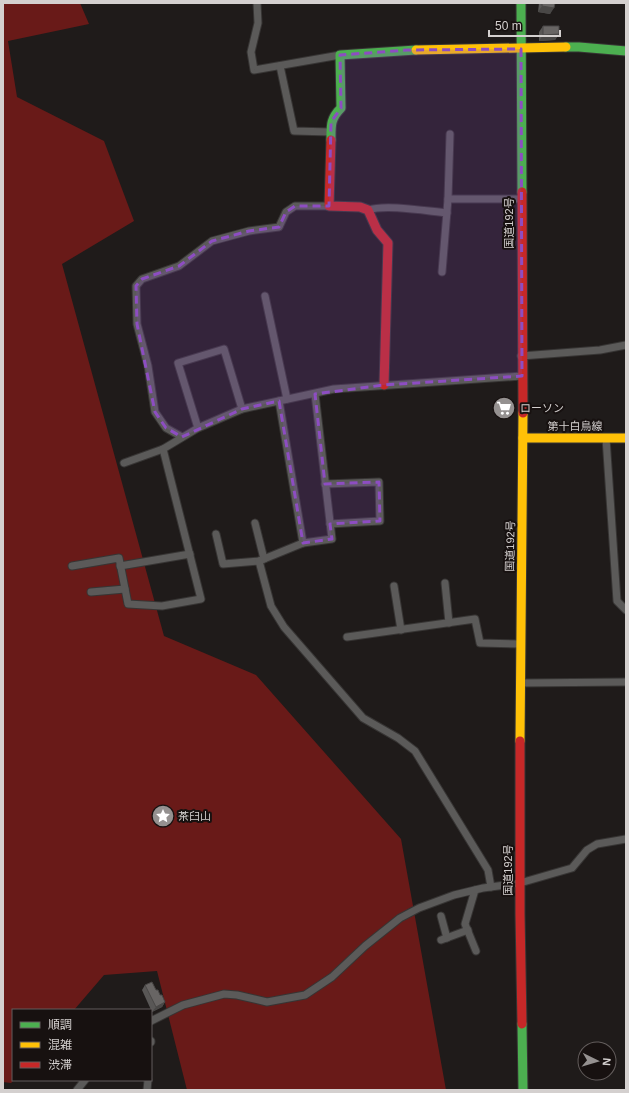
<svg xmlns="http://www.w3.org/2000/svg" width="629" height="1093" viewBox="0 0 629 1093" font-family="Helvetica,'Noto Sans JP',sans-serif">
<style>
.forest{fill:#691a18}
.lines{fill:none;stroke-linecap:round;stroke-linejoin:round}
.street-casing{stroke:#373534;stroke-width:9}
.fast-casing{stroke:#373534;stroke-width:11}
.slow-casing{stroke:#373534;stroke-width:11}
.jam-casing{stroke:#373534;stroke-width:11}
.street{stroke:#5b5a59;stroke-width:7}
.fast{stroke:#4caf50;stroke-width:9}
.slow{stroke:#ffc107;stroke-width:9}
.jam{stroke:#c62828;stroke-width:9}
.wall{fill:#595756}
.shaded-wall{fill:#494746}
.building{fill:#686564;stroke:#494746}
.marked{fill:#8d4dc2;fill-opacity:0.2;stroke:#8d4dc2;stroke-width:3;stroke-dasharray:8 5;stroke-linejoin:round}
.labels{text-anchor:middle;dominant-baseline:central;stroke-width:4;stroke-linejoin:round;paint-order:stroke}
.street-label{font-size:11px;fill:#d4d0cf;stroke:#171110}
.poi-label{font-size:11px;fill:#d4d0cf;stroke:#171110;text-anchor:start}
</style>
<rect width="100%" height="100%" fill="#1f1b1a"/>
<!-- forest -->
<polygon class="forest" points="3,3 80,3 89,24 8,41 17,97 104,141 134,221 62,264 164,636 256,675 401,839 446,1090 187,1090 157,971 104,975 74,1010 13,1010 14,1080 11,1083 3,1082"/>
<g class="lines">
<!-- street casing -->
<g class="street-casing">
<g id="street">
<polyline points="257,3 258,23 251,52 254,70 340,55"/>
<polyline points="280,66 294,131 331,132"/>
<polyline points="448,199 521,199"/>
<path d="M368 210C386 204 426 211 447 213"/>
<polyline points="442,272 448,199 450,134"/>
<polyline points="265,296 287,399"/>
<polyline points="521,356 600,350 626,345"/>
<polyline points="279,401 303,543"/>
<polyline points="198,428 178,363 224,349 242,409"/>
<polyline points="182,437 166,428 155,412 148,366 137,324 136,286 142,279 179,266 212,241 249,231 279,227 286,212 295,206 329,206"/>
<polyline points="606,438 617,601 626,610"/>
<polyline points="124,463 163,449 198,428 242,409 334,389 522,376"/>
<polyline points="325,484 379,482 380,521 330,524"/>
<polyline points="255,523 264,559"/>
<polyline points="216,534 223,564 259,561 303,543 332,539 315,394"/>
<polyline points="259,561 271,606 284,627 363,718 398,738 415,751 488,870 491,887"/>
<polyline points="72,566 119,558 128,604 162,606 201,599 163,449"/>
<polyline points="120,566 190,554"/>
<polyline points="445,583 449,623"/>
<polyline points="394,586 401,630"/>
<polyline points="91,592 125,589"/>
<polyline points="347,637 475,619 480,643 521,644"/>
<polyline points="520,683 626,682"/>
<polyline points="475,890 465,924 476,951"/>
<polyline points="441,916 447,938"/>
<polyline points="441,940 468,930"/>
<polyline points="151,1021 183,1005 224,994 237,995 267,1002 305,995 332,977 365,946 400,918 419,908 454,895 483,888 520,883 572,868 587,850 597,844 626,839"/>
<polyline points="151,1041 151,1042"/>
<polyline points="77,1090 85,1080"/>
<polyline points="147,1090 148,1080"/>
</g>
</g>
<!-- fast casing -->
<g class="fast-casing">
<g id="fast">
<polyline points="521,3 522,192"/>
<polyline points="566,47 579,47 626,51"/>
<path d="M331 140C331 126 330 119 341 108L340 55 416 50"/>
<polyline points="522,1024 523,1090"/>
</g>
</g>
<!-- slow casing -->
<g class="slow-casing">
<g id="slow">
<polyline points="416,50 566,47"/>
<polyline points="523,438 626,438"/>
<polyline points="520,741 523,413"/>
</g>
</g>
<!-- jam casing -->
<g class="jam-casing">
<g id="jam">
<polyline points="331,140 329,206 360,207 368,210 377,230 388,243 384,385"/>
<polyline points="522,192 523,413"/>
<polyline points="520,741 520,914 522,1024"/>
</g>
</g>
<!-- street -->
<use href="#street" class="street"/>
<!-- fast -->
<use href="#fast" class="fast"/>
<!-- slow -->
<use href="#slow" class="slow"/>
<!-- jam -->
<use href="#jam" class="jam"/>
</g>
<!-- wall -->
<g class="wall">
<polygon points="539,3 555,3 550,14 538,12"/>
<polygon points="543,26 559,34 555,40 539,41 539,32"/>
<polygon points="145,985 156,990 165,1002 162,1007 152,1012 142,990"/>
</g>
<!-- shaded-wall -->
<g class="shaded-wall">
<polygon points="542,6 554,8 550,14 538,12"/>
<polygon points="559,34 555,40 539,41 543,35"/>
<polygon points="165,1002 162,1007 152,1012 156,1007"/>
</g>
<!-- building -->
<g class="building">
<polygon points="542,3 555,3 554,8 542,6"/>
<polygon points="543,26 559,26 559,34 543,35"/>
<polygon points="152,982 156,990 158,990 160,995 162,995 165,1002 156,1007 145,985"/>
</g>
<!-- marked area -->
<path class="marked" d="M521 49 522 376 384 385 315 394 325 484 379 482 380 521 330 524 332 539 303 543 279 401 242 409 182 437 166 428 155 412 137 324 136 286 142 279 179 266 212 241 249 231 279 227 286 212 295 206H329L331 122 341 108 340 55 408 50Z"/>
<!-- icons -->
<defs>
<g id="supermarket-disc" transform="scale(1.15)"><circle r="9.5" fill="#959190" stroke="#171110"/><path d="M-6-5.5h2.5l.6 2H6L4.5 2H-2.5L-4.4-4H-6ZM-1.5 3.2a1.3 1.3 0 1 0 .1 0ZM3 3.2a1.3 1.3 0 1 0 .1 0Z" fill="#fff"/></g>
<g id="sight-disc" transform="scale(1.15)"><circle r="9.5" fill="#959190" stroke="#171110"/><path d="M0-6L1.8-2.2L6-1.7L2.9 1.2L3.7 5.4L0 3.3L-3.7 5.4L-2.9 1.2L-6-1.7L-1.8-2.2Z" fill="#fff"/></g>
</defs>
<g fill-rule="evenodd">
<use href="#supermarket-disc" x="504" y="408"/>
<use href="#sight-disc" x="163" y="816"/>
</g>
<g class="labels">
<!-- street labels -->
<g class="street-label">
<text transform="translate(509 223) rotate(-90)">国道192号</text>
<text x="575" y="426">第十白鳥線</text>
<text transform="translate(510 546) rotate(-89)">国道192号</text>
<text transform="translate(508 870) rotate(-90)">国道192号</text>
</g>
<!-- poi labels -->
<g class="poi-label">
<text x="520" y="408">ローソン</text>
<text x="178" y="816">茶臼山</text>
</g>
</g>
<!-- border -->
<rect width="629" height="1093" fill="none" stroke="#d4d0cf" stroke-width="8"/>
<!-- legend -->
<rect x="12" y="1009" width="140" height="72" fill="#171110" stroke="#635d5c"/>
<rect x="20" y="1022" width="20" height="6" fill="#4caf50" stroke="#635d5c"/>
<text x="48" y="1029" font-size="12" fill="#d4d0cf">順調</text>
<rect x="20" y="1042" width="20" height="6" fill="#ffc107" stroke="#635d5c"/>
<text x="48" y="1049" font-size="12" fill="#d4d0cf">混雑</text>
<rect x="20" y="1062" width="20" height="6" fill="#c62828" stroke="#635d5c"/>
<text x="48" y="1069" font-size="12" fill="#d4d0cf">渋滞</text>
<!-- north arrow -->
<g transform="translate(597 1061) rotate(95)"><circle r="19" fill="#171110" stroke="#635d5c"/>
<path d="M0-3L7 15L0 10L-7 15Z" fill="#959190"/>
<text y="-6" font-size="11" font-weight="bold" text-anchor="middle" fill="#d4d0cf">N</text>
</g>
<!-- scale -->
<path d="M489 30v6h71v-6" fill="none" stroke="#d4d0cf" stroke-width="2"/>
<text x="495" y="30" font-size="12" fill="#d4d0cf" stroke="#171110" stroke-width="3" paint-order="stroke">50 m</text>
</svg>
